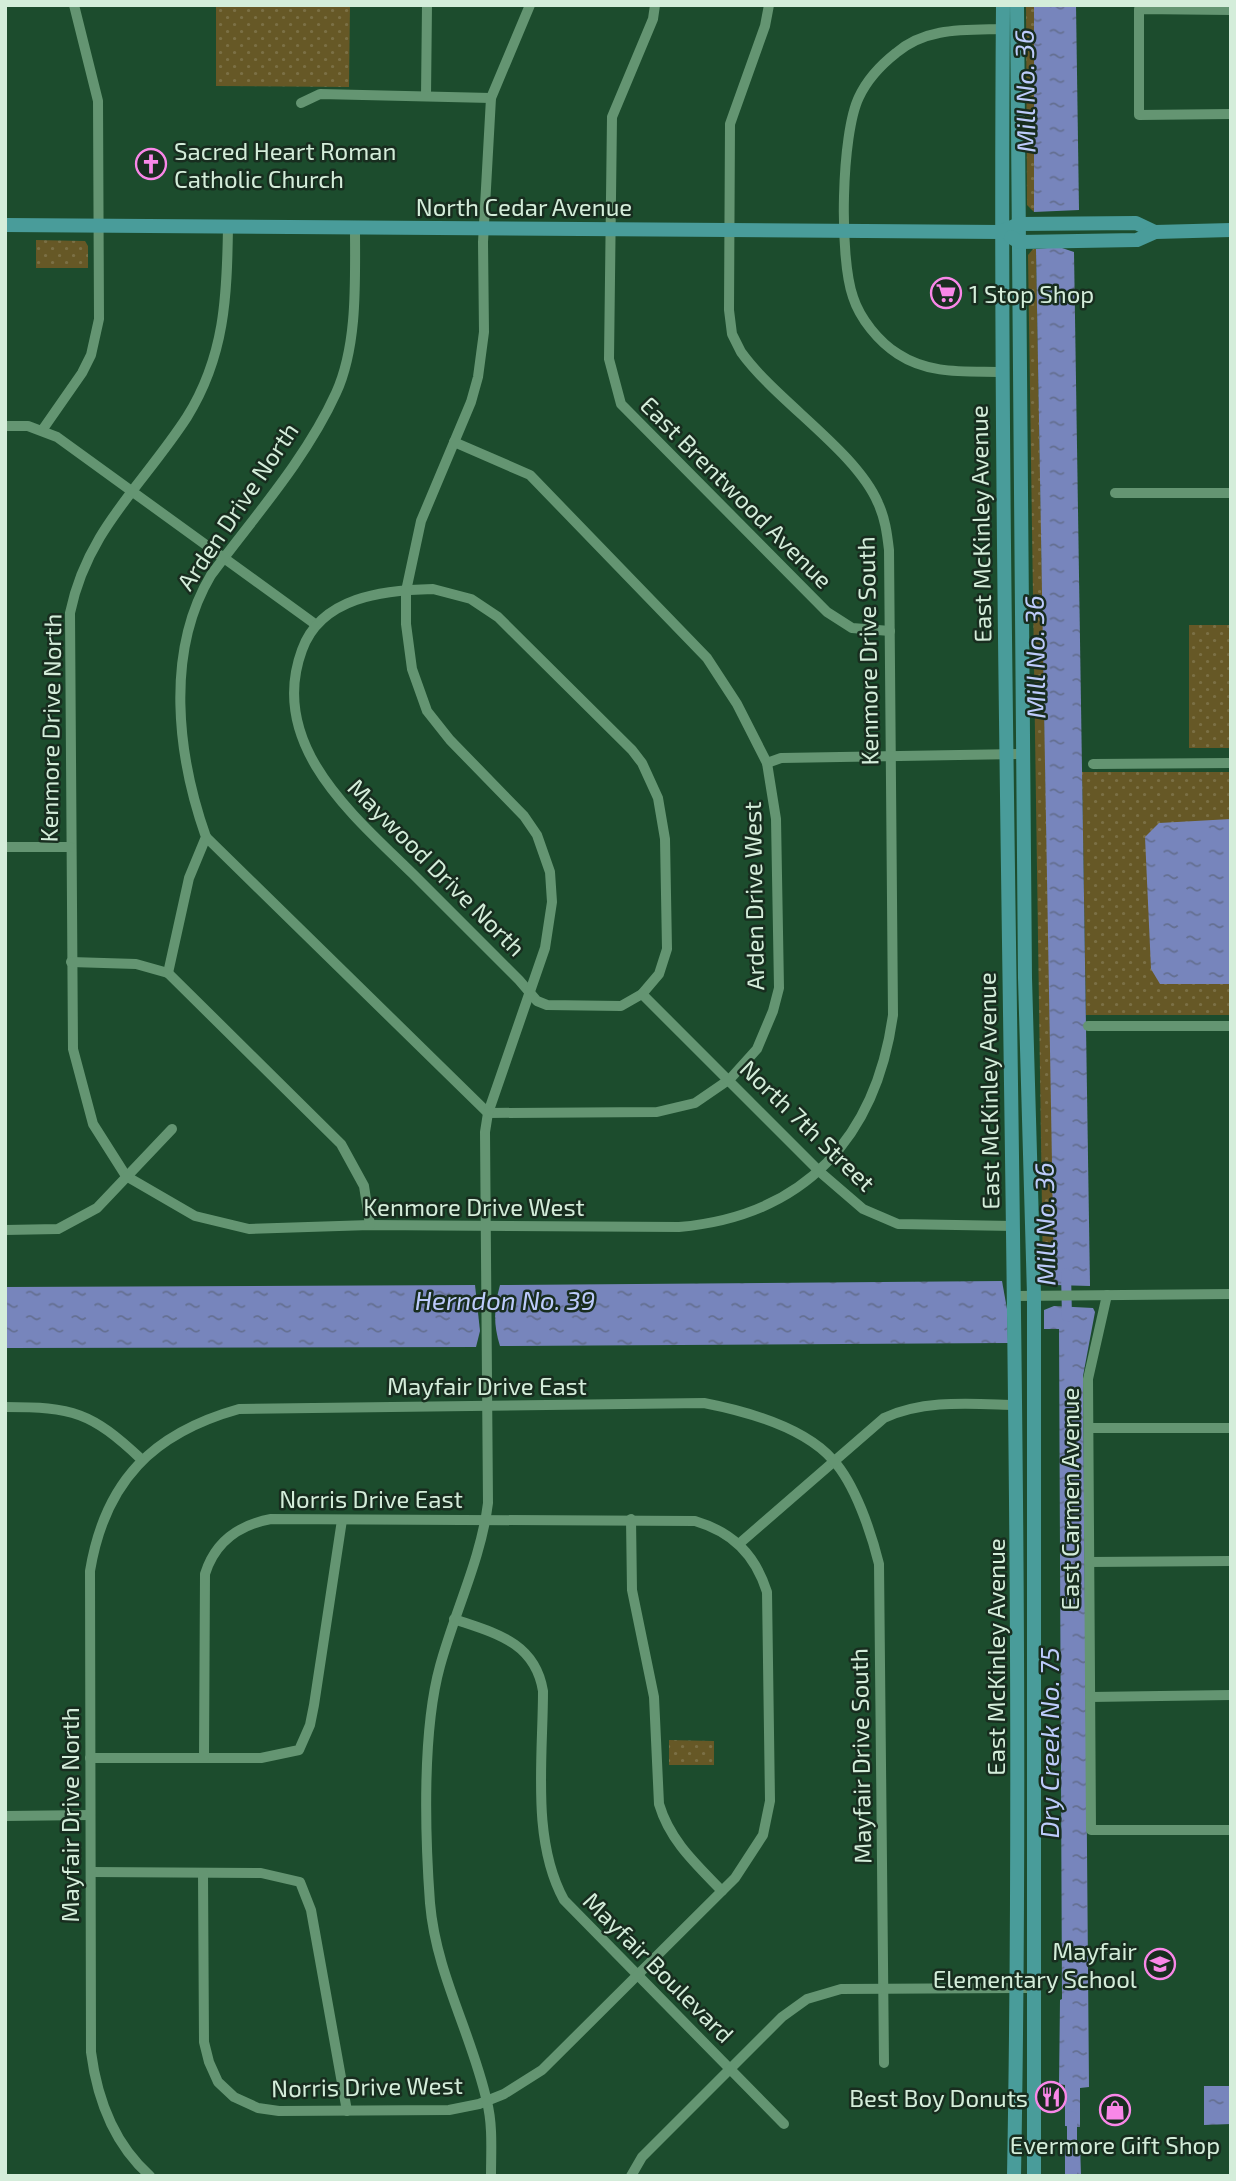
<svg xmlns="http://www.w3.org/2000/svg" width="1236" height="2181" viewBox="0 0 1236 2181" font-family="'Exo 2',sans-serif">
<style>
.green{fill:url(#green-dots)}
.water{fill:url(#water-ripples)}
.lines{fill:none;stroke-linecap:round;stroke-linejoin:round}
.canal{stroke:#7785bc;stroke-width:10}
.minor{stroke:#649572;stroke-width:10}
.major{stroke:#499c9a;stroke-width:14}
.labels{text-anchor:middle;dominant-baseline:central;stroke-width:5;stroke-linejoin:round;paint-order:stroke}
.poi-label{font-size:24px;fill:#d4edda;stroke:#182d1f;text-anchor:start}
.street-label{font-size:24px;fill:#d4edda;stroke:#182d1f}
.water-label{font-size:26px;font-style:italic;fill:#bdcbfb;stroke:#182d1f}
</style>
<defs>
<pattern id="green-dots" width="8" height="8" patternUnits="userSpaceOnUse" patternTransform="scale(1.75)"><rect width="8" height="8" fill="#665826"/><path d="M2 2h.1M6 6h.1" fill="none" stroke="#7b7045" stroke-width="1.8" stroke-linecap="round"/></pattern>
<pattern id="water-ripples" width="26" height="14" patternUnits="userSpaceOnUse" patternTransform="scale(1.75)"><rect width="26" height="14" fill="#7785bc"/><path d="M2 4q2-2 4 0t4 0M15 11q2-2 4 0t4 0" fill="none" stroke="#646f91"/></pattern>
</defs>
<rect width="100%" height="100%" fill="#1c4c2d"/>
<!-- green -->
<g class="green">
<polygon points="216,5 350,5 349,87 216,86"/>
<polygon points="1026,5 1034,5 1034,212 1027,205"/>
<polygon points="36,240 85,241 88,246 88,268 36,268"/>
<polygon points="1033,249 1036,249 1055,1285 1050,1285 1043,1278 1028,255"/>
<rect x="1189" y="625" width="42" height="123"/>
<polygon points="1082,772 1231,772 1231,1015 1086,1015"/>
<polygon points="669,1740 714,1741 714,1765 669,1765"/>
</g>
<!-- water -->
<g class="water">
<polygon points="1034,5 1076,5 1079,210 1034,212"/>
<polygon points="1059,247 1074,252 1090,1286 1055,1285 1054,1279 1036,249"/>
<polygon points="1231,819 1231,984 1160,984 1151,969 1145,837 1159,823"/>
<path d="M1002 1281 1007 1309 1008 1343 500 1346C493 1324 494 1307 500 1285Z"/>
<polygon points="475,1285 480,1331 476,1347 5,1348 5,1287"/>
<polygon points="1054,1306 1093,1308 1095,1312 1083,1376 1089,2087 1080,2088 1080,2127 1065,2126 1065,2085 1059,2084 1060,2000 1062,1999 1059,1329 1044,1329 1044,1310"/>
<polygon points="1204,2086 1231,2086 1231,2124 1204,2125"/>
<polygon points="1065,2142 1080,2142 1081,2176 1065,2176"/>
</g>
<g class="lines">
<!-- canal -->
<g class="canal">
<polyline points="1066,1273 1067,1317"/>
<polyline points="1072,2116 1072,2176"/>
</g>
<!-- minor -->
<g class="minor">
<polyline points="655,5 653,19 612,117 609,359 621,404 827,612 852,628 890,631"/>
<polyline points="1231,10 1139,9 1139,115 1231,114"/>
<polyline points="426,96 427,5"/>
<polyline points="301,103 320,94 491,98"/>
<path d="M228 227C227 296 225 356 187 417 143 485 87 530 70 613L73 1049 93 1124 126 1176 195 1216 249 1229 370 1225 679 1227C805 1216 876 1137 893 1015L889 550C887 533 885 518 878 503 856 451 776 401 741 352L732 334 729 310 730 124 765 26 769 5"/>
<path d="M1002 372C966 371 930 375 898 354 879 342 860 319 853 297 839 258 841 134 859 97 867 80 882 64 896 53 926 27 965 30 1003 29"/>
<polyline points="5,426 28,426 57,437 315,624"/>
<polyline points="43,429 82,373 91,355 99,319 98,101 74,5"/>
<polyline points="1115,493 1231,493"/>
<path d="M433 589 471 599 498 617 632 750 642 763 658 798 665 839 667 949 659 974 642 994 621 1006 547 1005 537 1001 519 980C484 945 448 909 413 874 354 816 267 745 302 650 321 597 383 590 433 589Z"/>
<polyline points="767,763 781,758 1023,754"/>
<polyline points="1093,764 1231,763"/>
<polyline points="206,837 488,1113 657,1112 695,1103 730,1079 757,1049 773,1011 779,988 776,819 767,763 737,704 707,658 530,475 454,442"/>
<polyline points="5,847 70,847"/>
<polyline points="71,962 136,964 168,973 341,1144 364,1186 370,1225"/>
<path d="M168 973 189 878 206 837C177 755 165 652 211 575 254 517 306 459 336 393 358 345 355 279 355 228"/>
<polyline points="642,994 820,1172 863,1209 898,1224 1014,1226"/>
<polyline points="1088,1026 1231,1026"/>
<polyline points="5,1230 58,1229 97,1208 172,1129"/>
<polyline points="1107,1295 1088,1379 1091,1830 1231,1830"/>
<polyline points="1016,1296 1231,1294"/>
<path d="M5 1407C73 1407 91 1412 141 1459"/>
<polyline points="1089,1428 1231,1428"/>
<path d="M631 1519 632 1590 654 1697 659 1804C670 1841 696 1864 722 1891"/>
<path d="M740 1543 884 1418C925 1399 972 1404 1017 1405"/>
<polyline points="1089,1562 1231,1561"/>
<path d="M454 1619C495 1633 535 1642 543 1691 543 1758 531 1840 564 1900L784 2124"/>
<polyline points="1090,1697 1231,1695"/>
<polyline points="90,1758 261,1758 299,1750 310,1725 314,1705 342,1520"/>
<polyline points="5,1816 90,1815"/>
<polyline points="91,1872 261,1873 300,1882 311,1910 347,2111"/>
<path d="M203 1873 204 2042 209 2062 218 2082 234 2097 258 2108 279 2111 449 2110 479 2104 504 2094 542 2070 735 1878 763 1835 770 1801 767 1592C755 1554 732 1532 695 1521L271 1519C239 1525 215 1542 205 1574L204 1757"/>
<path d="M150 2176C114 2144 97 2098 91 2052L90 1571C105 1481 153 1433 239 1409L704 1403C745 1411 804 1427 833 1460 855 1484 871 1532 879 1564L884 2063"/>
<path d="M491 2176C491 2152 493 2125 487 2102 472 2034 436 1974 430 1903 425 1835 422 1731 440 1666 455 1611 481 1559 488 1503L485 1132 488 1113 545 948 552 902 550 872 537 835 524 816 450 740 427 711 412 669 406 624V591L421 521 471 402 478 377 484 332 483 242 491 98 530 5"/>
<polyline points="631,2176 642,2157 782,2017 807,1999 841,1989 1034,1988"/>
</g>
<!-- major -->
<g class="major">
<path d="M1003 5C997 729 1027 1452 1014 2176"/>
<polyline points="1017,5 1025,978 1034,1295 1034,2176"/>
<polyline points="5,225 1001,232 1019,224 1136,223 1155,232"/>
<polyline points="1011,237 1019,242 1137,240 1155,232 1231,230"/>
</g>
</g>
<!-- icons -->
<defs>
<g id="church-ring" transform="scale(1.575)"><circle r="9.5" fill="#182d1f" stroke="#f987e8" stroke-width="1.5"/><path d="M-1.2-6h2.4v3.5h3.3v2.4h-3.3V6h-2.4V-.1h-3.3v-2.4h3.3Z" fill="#f987e8"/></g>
<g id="supermarket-ring" transform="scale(1.575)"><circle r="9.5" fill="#182d1f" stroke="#f987e8" stroke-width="1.5"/><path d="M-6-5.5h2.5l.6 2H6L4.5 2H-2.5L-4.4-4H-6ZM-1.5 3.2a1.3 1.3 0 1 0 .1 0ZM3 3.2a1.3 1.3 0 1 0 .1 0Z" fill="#f987e8"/></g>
<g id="school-ring" transform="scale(1.575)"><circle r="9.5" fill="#182d1f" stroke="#f987e8" stroke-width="1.5"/><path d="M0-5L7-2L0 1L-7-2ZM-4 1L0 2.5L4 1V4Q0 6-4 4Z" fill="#f987e8"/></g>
<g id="restaurant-ring" transform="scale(1.575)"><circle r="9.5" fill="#182d1f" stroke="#f987e8" stroke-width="1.5"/><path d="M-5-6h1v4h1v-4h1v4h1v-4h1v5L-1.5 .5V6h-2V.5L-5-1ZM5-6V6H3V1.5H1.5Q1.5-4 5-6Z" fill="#f987e8"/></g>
<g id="shop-ring" transform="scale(1.575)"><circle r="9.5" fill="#182d1f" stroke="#f987e8" stroke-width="1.5"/><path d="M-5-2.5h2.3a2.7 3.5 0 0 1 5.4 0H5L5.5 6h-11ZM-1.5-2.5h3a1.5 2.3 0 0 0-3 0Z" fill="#f987e8"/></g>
</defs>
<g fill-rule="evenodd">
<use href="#church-ring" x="151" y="164"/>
<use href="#supermarket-ring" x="946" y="293"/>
<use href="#school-ring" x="1160" y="1964"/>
<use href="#restaurant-ring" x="1051" y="2097"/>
<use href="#shop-ring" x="1115" y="2110"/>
</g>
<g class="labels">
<!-- poi labels -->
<g class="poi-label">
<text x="174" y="150">Sacred Heart Roman<tspan x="174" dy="28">Catholic Church</tspan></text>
<text x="969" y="293">1 Stop Shop</text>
<text x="1137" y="1950" text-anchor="end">Mayfair<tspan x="1137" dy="28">Elementary School</tspan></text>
<text x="1028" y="2097" text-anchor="end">Best Boy Donuts</text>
<text x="1115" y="2144" text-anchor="middle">Evermore Gift Shop</text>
</g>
<!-- street labels -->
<g class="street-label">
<text x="524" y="206">North Cedar Avenue</text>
<text transform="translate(737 492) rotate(45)">East Brentwood Avenue</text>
<text transform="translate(237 506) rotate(-56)">Arden Drive North</text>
<text transform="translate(980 524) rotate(-91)">East McKinley Avenue</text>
<text transform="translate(867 651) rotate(-91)">Kenmore Drive South</text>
<text transform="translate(50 728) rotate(-89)">Kenmore Drive North</text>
<text transform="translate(437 867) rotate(45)">Maywood Drive North</text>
<text transform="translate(753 896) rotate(-91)">Arden Drive West</text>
<text transform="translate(988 1091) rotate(-91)">East McKinley Avenue</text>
<text transform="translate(808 1125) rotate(44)">North 7th Street</text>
<text x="474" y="1206">Kenmore Drive West</text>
<text x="487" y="1385">Mayfair Drive East</text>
<text x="371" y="1498">Norris Drive East</text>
<text transform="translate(1069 1499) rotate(-90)">East Carmen Avenue</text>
<text transform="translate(995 1657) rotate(-90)">East McKinley Avenue</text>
<text transform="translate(860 1756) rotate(-91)">Mayfair Drive South</text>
<text transform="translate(69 1815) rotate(-90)">Mayfair Drive North</text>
<text transform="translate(659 1967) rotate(45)">Mayfair Boulevard</text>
<text transform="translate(367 2086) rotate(-1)">Norris Drive West</text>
</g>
<!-- water labels -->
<g class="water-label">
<text transform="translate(1024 91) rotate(-91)">Mill No. 36</text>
<text transform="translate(1034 657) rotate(-91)">Mill No. 36</text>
<text transform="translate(1044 1224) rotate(-91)">Mill No. 36</text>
<text x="505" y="1299">Herndon No. 39</text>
<text transform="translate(1048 1743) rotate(-90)">Dry Creek No. 75</text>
</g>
</g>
<!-- border -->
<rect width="1236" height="2181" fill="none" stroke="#d4edda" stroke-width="14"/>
</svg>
